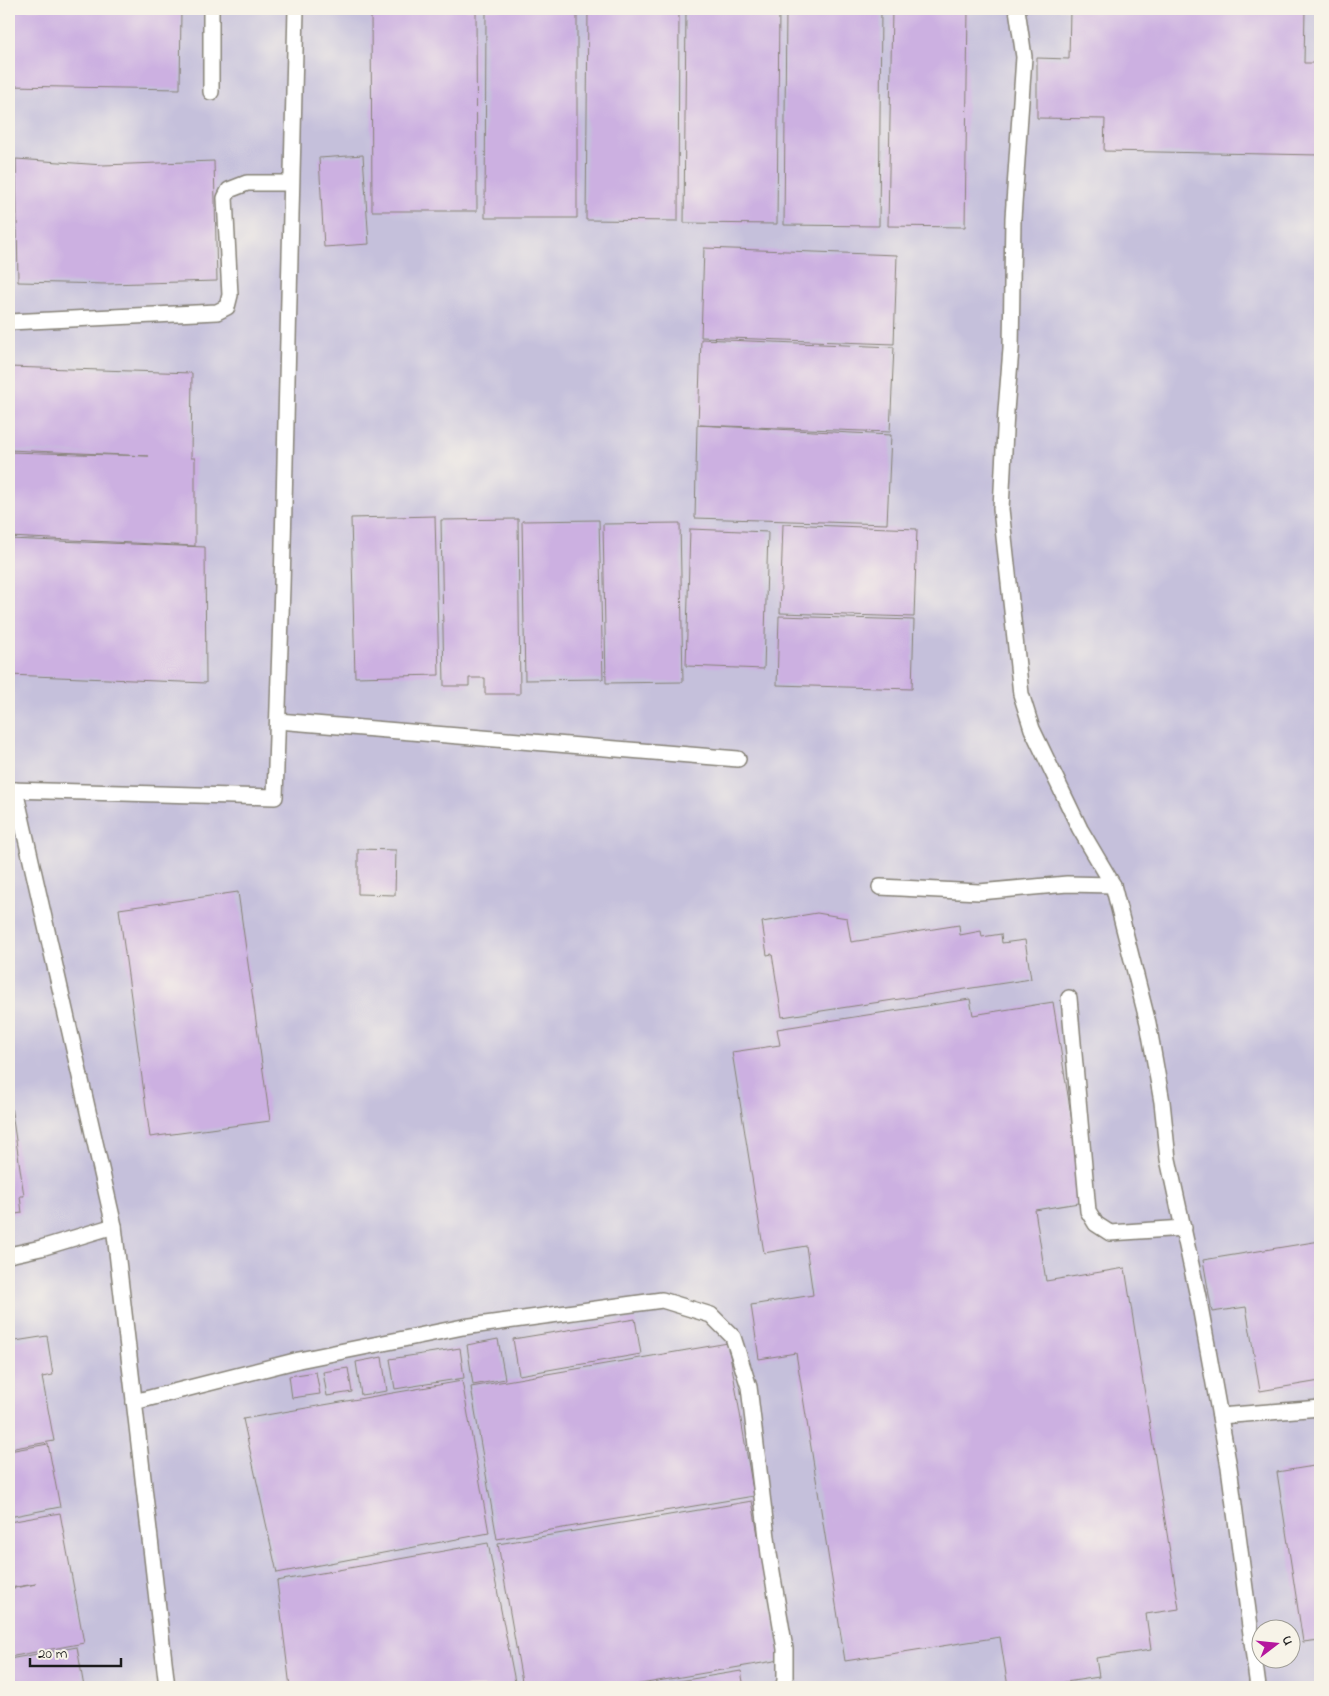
<svg xmlns="http://www.w3.org/2000/svg" width="1329" height="1696" viewBox="0 0 1329 1696" font-family="'Indie Flower',sans-serif">
<style>
.industrial{fill:#c5c0db;fill-rule:evenodd}
.building{fill:#ccb0e1}
.lines{fill:none;stroke-linecap:round;stroke-linejoin:round}
.lane-casing{stroke:#868277;stroke-width:18}
.lane{stroke:#fff;stroke-width:15}
</style>
<rect width="100%" height="100%" fill="#f7f3e8"/>
<filter id="ink" filterUnits="userSpaceOnUse"><feTurbulence type="fractalNoise" baseFrequency=".02" numOctaves="2"/><feDisplacementMap in="SourceGraphic" scale="10" xChannelSelector="R" yChannelSelector="G"/><feConvolveMatrix kernelMatrix="1 2 1 2 8 2 1 2 1" color-interpolation-filters="sRGB"/></filter>
<filter id="wash" filterUnits="userSpaceOnUse"><feTurbulence type="fractalNoise" baseFrequency=".0096" numOctaves="4" result="noise"/><feDisplacementMap in="SourceGraphic" scale="20" xChannelSelector="R" yChannelSelector="G"/><feGaussianBlur stdDeviation="1.12" result="paint"/><feColorMatrix in="noise" values="0 0 0 0 0 0 0 0 0 0 0 0 0 0 0 0 0 1.4 0 .05"/><feComposite in="paint" operator="in"/></filter>
<g filter="url(#wash)">
<rect width="100%" height="100%" fill="#f1e9d2"/>
<!-- industrial -->
<path class="industrial" d="M9 9H1320V590L1317 615 1320 655V1687H9ZM1262 1628H1292V1658H1262Z"/>
<g id="blocks">
<!-- building -->
<g class="building">
<polygon points="9,9 181,9 180,89 9,86"/>
<polygon points="371,9 476,9 477,211 372,211"/>
<polygon points="486,9 577,9 577,218 485,218"/>
<polygon points="588,9 679,9 678,221 586,220"/>
<polygon points="686,9 779,9 777,224 684,223"/>
<polygon points="786,9 881,9 879,226 784,225"/>
<polygon points="892,9 968,9 965,227 888,226"/>
<polygon points="1070,9 1305,9 1304,63 1320,63 1320,155 1104,151 1105,119 1037,118 1037,58 1069,59"/>
<polygon points="363,155 369,244 324,247 319,158"/>
<polygon points="16,159 103,165 214,161 217,281 107,284 18,282"/>
<polygon points="704,248 897,255 894,344 701,337"/>
<polygon points="701,339 894,347 890,432 698,425"/>
<polygon points="9,367 192,373 191,458 195,458 195,546 9,537 9,452 149,456 9,450"/>
<polygon points="697,425 891,435 887,524 695,518"/>
<polygon points="435,516 439,675 355,677 351,518"/>
<polygon points="518,519 520,694 485,694 485,678 469,678 469,686 444,686 441,520"/>
<polygon points="599,520 603,679 525,680 522,521"/>
<polygon points="680,523 683,682 606,683 603,524"/>
<polygon points="783,524 917,529 914,617 780,613"/>
<polygon points="690,529 768,532 764,669 686,666"/>
<polygon points="9,539 205,547 206,683 9,675"/>
<polygon points="779,616 914,620 912,689 777,685"/>
<polygon points="358,849 396,850 395,895 358,894"/>
<polygon points="238,892 270,1121 150,1137 119,909"/>
<polygon points="817,913 847,918 851,942 959,925 960,935 981,931 982,937 1001,934 1002,943 1025,940 1031,979 782,1017 772,954 767,955 762,922"/>
<polygon points="970,999 973,1015 1053,1002 1085,1202 1035,1210 1046,1281 1125,1268 1179,1609 1146,1614 1151,1650 1096,1658 1099,1677 1033,1687 1008,1687 1000,1637 845,1661 796,1353 759,1359 751,1305 813,1295 806,1246 764,1253 732,1052 780,1045 777,1029"/>
<polygon points="9,1092 24,1196 20,1196 22,1213 9,1215"/>
<polygon points="1320,1241 1320,1381 1260,1391 1246,1307 1212,1312 1203,1260"/>
<polygon points="635,1319 641,1354 519,1375 513,1339"/>
<polygon points="47,1336 53,1375 42,1377 54,1441 9,1449 9,1342"/>
<polygon points="498,1339 505,1379 473,1385 467,1345"/>
<polygon points="728,1343 754,1496 497,1539 471,1387"/>
<polygon points="460,1348 464,1378 395,1389 390,1359"/>
<polygon points="382,1357 387,1391 361,1395 356,1362"/>
<polygon points="348,1368 352,1392 327,1396 323,1372"/>
<polygon points="316,1372 320,1394 292,1398 289,1376"/>
<polygon points="462,1381 489,1533 277,1573 243,1419"/>
<polygon points="48,1444 60,1507 9,1517 9,1451"/>
<polygon points="1320,1465 1320,1640 1303,1642 1277,1472"/>
<polygon points="752,1501 780,1660 623,1687 523,1687 498,1544"/>
<polygon points="60,1513 84,1643 9,1657 9,1589 36,1584 9,1588 9,1522"/>
<polygon points="488,1543 516,1687 290,1687 277,1581"/>
<polygon points="77,1647 84,1687 9,1687 9,1659"/>
<polygon points="741,1671 744,1687 656,1687 655,1685"/>
</g>
</g>
</g>
<g filter="url(#ink)">
<use href="#blocks" fill-opacity="0" stroke="#868277" stroke-width="1"/>
<g class="lines">
<!-- lane casing -->
<g class="lane-casing">
<g id="lane">
<polyline points="1017,9 1024,57 1013,218 1011,349 1006,411 1001,509 1021,694 1032,729 1080,829 1113,885 1148,1023 1162,1102 1168,1159 1200,1306 1229,1467 1258,1687"/>
<polyline points="211,92 211,9"/>
<polyline points="9,322 217,312 227,307 230,295 225,198 229,190 247,183 291,183"/>
<polyline points="278,721 738,759"/>
<polyline points="9,790 275,797 282,586 296,9"/>
<polyline points="15,790 114,1226 167,1687"/>
<polyline points="880,887 979,892 1067,884 1113,885"/>
<polyline points="1069,998 1088,1211 1096,1224 1110,1233 1184,1228"/>
<polyline points="9,1255 41,1248 114,1226"/>
<polyline points="134,1402 299,1360 463,1327 662,1300 711,1315 733,1337 749,1387 769,1554 785,1649 785,1681 783,1687"/>
<polyline points="1220,1416 1320,1408"/>
</g>
</g>
<!-- lane -->
<use href="#lane" class="lane"/>
</g>
</g>
<!-- margin -->
<rect width="1329" height="1696" fill="none" stroke="#f7f3e8" stroke-width="30"/>
<!-- north arrow -->
<g transform="translate(1276 1644) rotate(74)"><circle r="24" fill="#f7f3e8" stroke="#9f9d96"/>
<path d="M0-4L9 19L0 12L-9 19Z" fill="#b5179e"/>
<text y="-8" font-size="14" font-weight="bold" text-anchor="middle" fill="#1c1c1c">U</text>
</g>
<!-- scale -->
<path d="M30 1658v8h91v-8" fill="none" stroke="#1c1c1c" stroke-width="2.5"/>
<text x="38" y="1658" font-size="15" fill="#1c1c1c" stroke="#f7f3e8" stroke-width="4" paint-order="stroke">20 m</text>
</svg>
